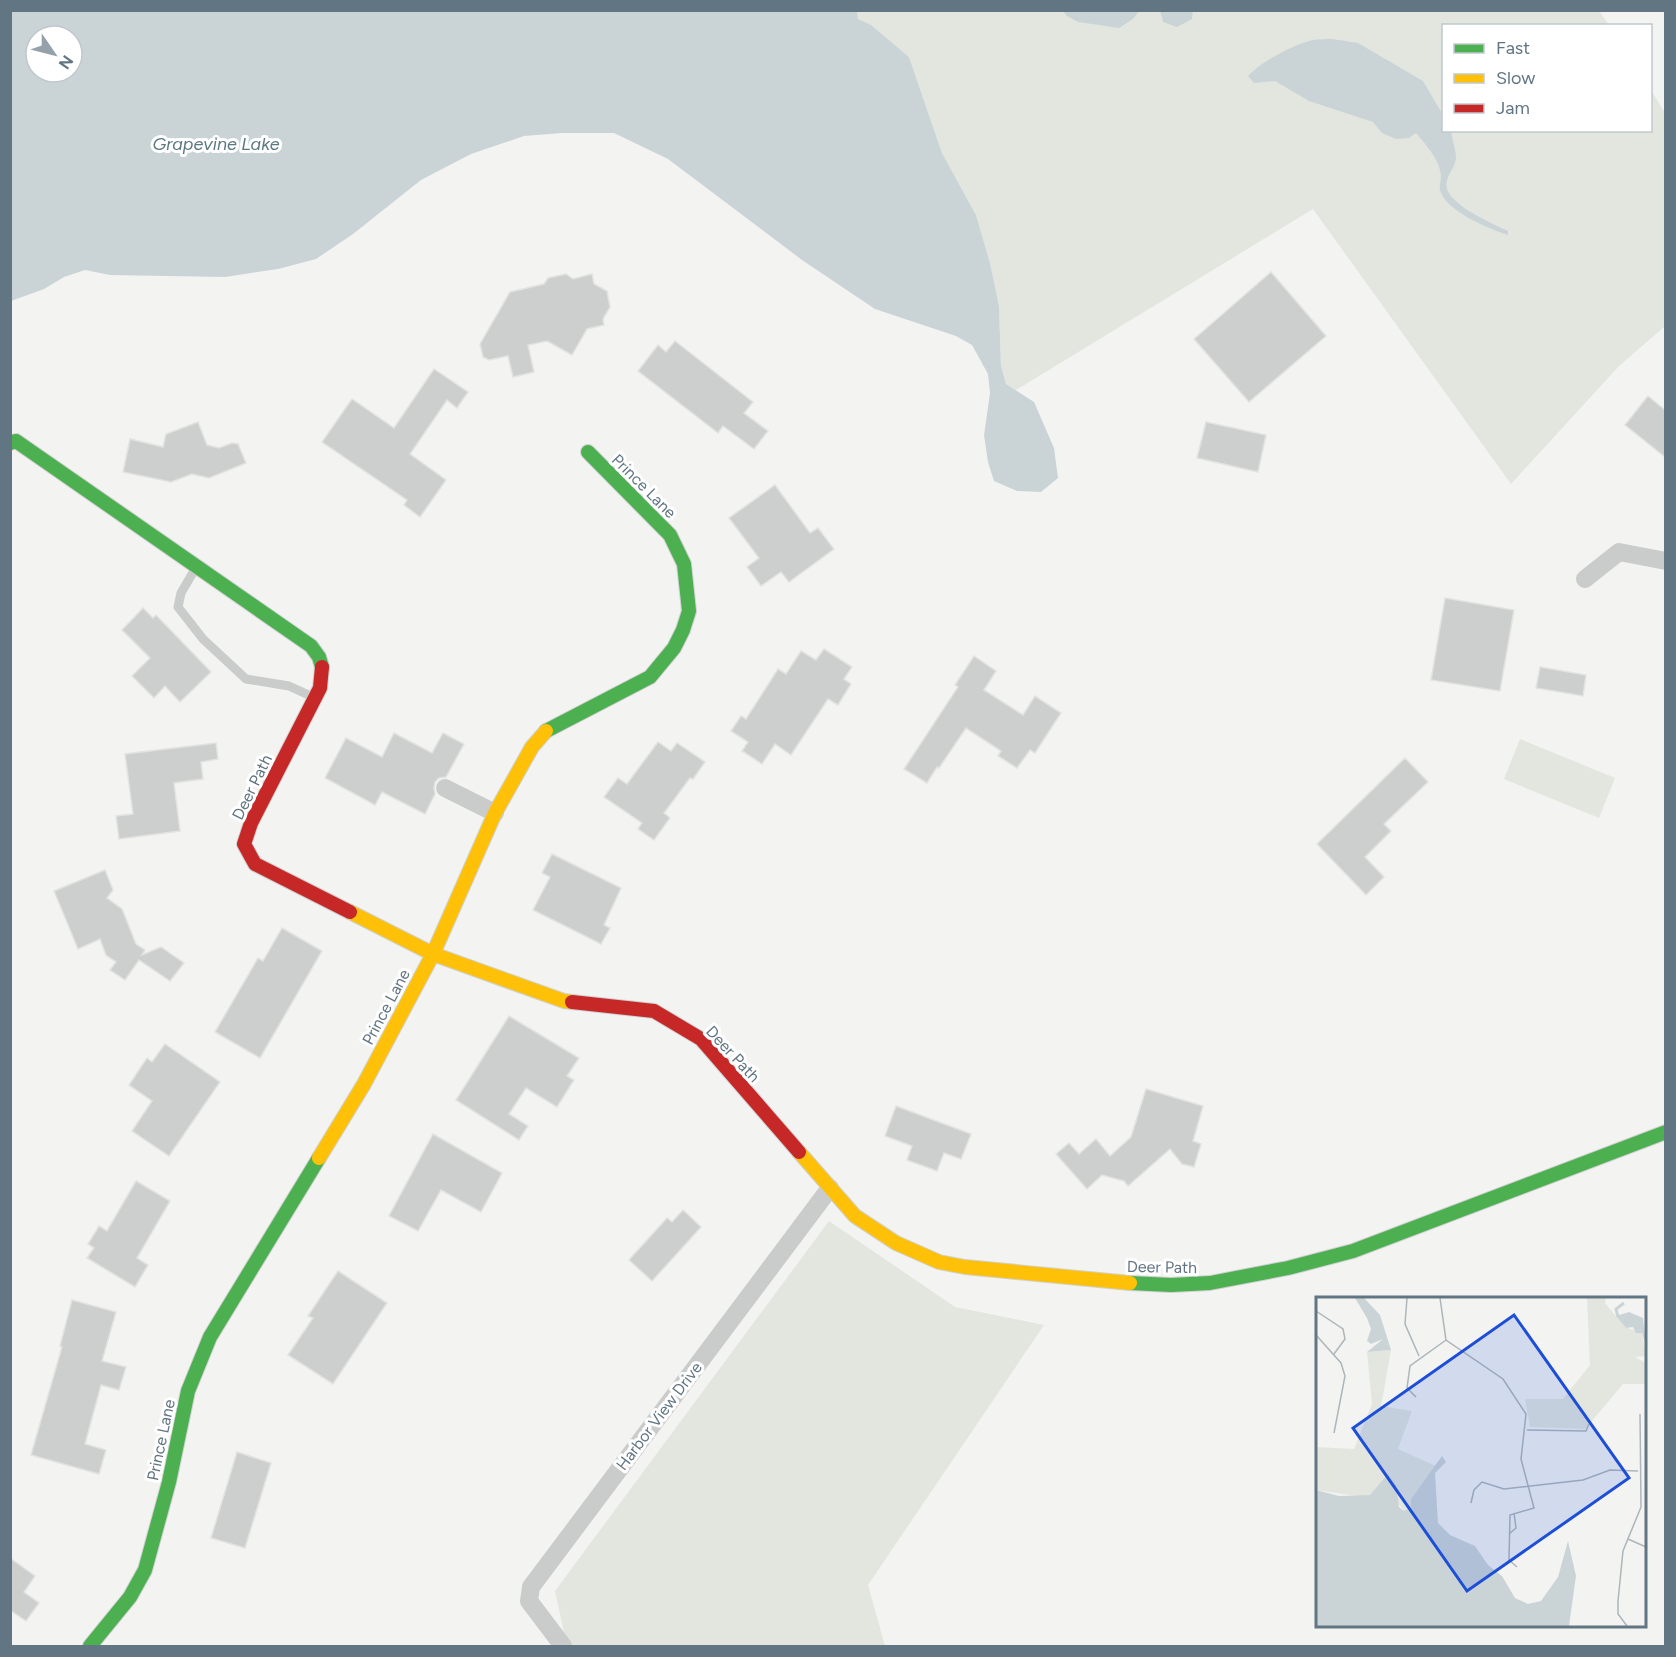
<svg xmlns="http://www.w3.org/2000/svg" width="1676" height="1657" viewBox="0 0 1676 1657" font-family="Figtree,sans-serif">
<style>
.green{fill:#e2e6df}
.water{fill:#cad4d6;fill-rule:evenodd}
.building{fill:#cdcfcf;stroke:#e2e2e1;stroke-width:1.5}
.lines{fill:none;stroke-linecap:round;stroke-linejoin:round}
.fast-casing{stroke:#cfd1d1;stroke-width:16}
.slow-casing{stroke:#cfd1d1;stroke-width:16}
.jam-casing{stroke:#cfd1d1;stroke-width:16}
.lane{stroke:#cacccc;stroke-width:9}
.street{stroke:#cacccc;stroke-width:18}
.fast{stroke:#4caf50;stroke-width:14}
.slow{stroke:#ffc107;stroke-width:14}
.jam{stroke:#c62828;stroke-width:14}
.labels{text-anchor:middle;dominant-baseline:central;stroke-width:6;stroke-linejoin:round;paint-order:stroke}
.street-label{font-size:16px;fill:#617583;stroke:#fff}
.water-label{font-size:18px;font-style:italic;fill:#5d7880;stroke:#fff}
.inset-river{fill:none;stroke:#cad4d6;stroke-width:3}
.inset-road{fill:none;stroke:#acb6bb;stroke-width:1.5}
.view{fill:#1d4ed8;fill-opacity:0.15;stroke:#1d4ed8;stroke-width:3}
.inset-edge{fill:none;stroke:#617583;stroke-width:3}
</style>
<rect width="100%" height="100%" fill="#f3f3f1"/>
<!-- green -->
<g class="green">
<polygon points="1139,10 1160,11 1163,22 1192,19 1193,10 1599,11 1609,25 1444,26 1444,130 1650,130 1651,90 1665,113 1665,326 1619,366 1511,484 1313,209 1016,390 1006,384 1001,366 999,306 990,263 976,215 942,153 909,57 871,26 858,19 857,11 1063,11 1067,16 1133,19"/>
<polygon points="1520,739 1615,778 1599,818 1504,779"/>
<polygon points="829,1221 955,1307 1044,1325 868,1585 885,1646 567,1646 555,1591"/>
</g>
<!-- water -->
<g class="water">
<path d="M11 10 857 11 858 19 871 25 909 57 942 153 976 215 990 263 999 306 1001 366 1006 384 1034 402 1054 448 1058 478 1041 492 1017 491 994 481 988 462 984 435 990 393 988 374 972 345 956 336 875 309 802 260 668 159 614 133H562L524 136 471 154 421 180 353 234 316 259 278 269 225 277 110 275 85 270 64 277 44 289 11 301ZM36 36H72V72H36Z"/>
<polygon points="1063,11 1139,11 1133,19 1119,28 1078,22 1067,16"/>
<polygon points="1160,11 1193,11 1192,19 1177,27 1163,22"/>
<path d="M1332 39 1358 43 1423 81 1443 115 1444 130 1451 131C1452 139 1456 150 1456 158 1455 169 1444 177 1447 189 1452 206 1493 224 1508 231V235C1490 229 1445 211 1440 190 1439 186 1441 181 1441 176 1440 160 1426 145 1416 133L1409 138 1396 139 1382 133 1373 122 1309 101 1275 81 1254 83 1248 76C1261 62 1294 44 1313 40 1319 39 1326 39 1332 39Z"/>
</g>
<!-- building -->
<g class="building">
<polygon points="1271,272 1326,336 1249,402 1194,339"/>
<polygon points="566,274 573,279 592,274 594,284 607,291 610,307 603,319 604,325 587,329 572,355 547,341 528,345 534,372 513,377 508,356 489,360 483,357 480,344 510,292 544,284 548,278"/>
<polygon points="675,341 753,402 744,413 768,431 754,449 723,426 718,433 638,371 658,345 666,352"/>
<polygon points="434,369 468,392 457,408 447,400 410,454 446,480 420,517 404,505 407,500 322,442 352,399 394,428"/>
<polygon points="1648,396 1665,410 1665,457 1625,425"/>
<polygon points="198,422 207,445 219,448 232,443 238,444 246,463 209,478 192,474 171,482 123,472 130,439 163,447 166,434"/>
<polygon points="1206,422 1266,435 1258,472 1197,458"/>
<polygon points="775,485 810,533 818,528 834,549 789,582 781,572 761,586 747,567 759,558 729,518"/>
<polygon points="1445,598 1514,610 1500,691 1431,680"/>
<polygon points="143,608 153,618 156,615 211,672 180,702 165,686 154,698 132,676 150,658 122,630"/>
<polygon points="824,649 852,667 844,679 851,684 838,705 828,699 791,755 775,744 762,764 742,751 748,742 731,731 741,716 746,719 778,669 786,674 801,651 816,660"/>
<polygon points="974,656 996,671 984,690 1023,715 1035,696 1061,713 1035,753 1030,750 1017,768 998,756 1001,751 966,728 939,768 937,767 927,783 904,769 958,687 955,685"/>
<polygon points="1540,667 1586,675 1583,696 1536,688"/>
<polygon points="394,733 432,753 443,733 464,744 446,777 439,778 435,782 434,788 435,794 425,814 382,792 375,805 325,778 346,738 382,757"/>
<polygon points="658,742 671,751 677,743 705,762 693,779 690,778 664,813 670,818 654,840 638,829 642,823 604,797 618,778 627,784"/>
<polygon points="216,743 218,759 201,762 203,779 174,783 180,831 119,839 116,816 133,814 125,754"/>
<polygon points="1405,758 1428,782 1384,824 1391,831 1365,857 1384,877 1366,895 1317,844"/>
<polygon points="552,854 621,888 604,925 610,928 601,944 533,910 550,877 542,873"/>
<polygon points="105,870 113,890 107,898 122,909 136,944 145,950 142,955 161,947 184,963 170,981 139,960 125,980 110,970 116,962 106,955 100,939 78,949 54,891"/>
<polygon points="282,928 322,951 260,1058 215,1032 258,958 263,961"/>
<polygon points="509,1016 579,1058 567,1076 574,1080 557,1107 526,1088 509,1114 528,1126 519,1140 456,1100"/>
<polygon points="165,1044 220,1082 169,1156 132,1131 152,1101 129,1085 147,1058 152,1062"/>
<polygon points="1146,1089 1203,1106 1193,1141 1201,1144 1194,1167 1182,1164 1170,1149 1128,1186 1124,1181 1102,1175 1087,1189 1056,1154 1069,1143 1079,1154 1096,1139 1110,1156 1131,1137"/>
<polygon points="896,1106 971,1134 961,1159 944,1153 937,1171 907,1160 912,1146 885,1136"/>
<polygon points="433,1134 502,1173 481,1212 441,1190 418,1231 389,1216"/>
<polygon points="136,1181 170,1201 137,1258 148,1265 135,1287 87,1258 94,1248 88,1244 99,1226 107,1231"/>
<polygon points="683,1210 701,1227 652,1281 629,1260 667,1218 672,1222"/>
<polygon points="338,1271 387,1303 333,1384 288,1355 313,1318 308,1316"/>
<polygon points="72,1300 116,1312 102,1361 126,1367 119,1390 101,1385 85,1444 106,1450 99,1474 31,1455 62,1347 60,1346"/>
<polygon points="237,1452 271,1463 245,1548 211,1538"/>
<polygon points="10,1558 35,1576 24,1592 39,1603 26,1621 10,1610"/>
</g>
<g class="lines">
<!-- fast casing -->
<g class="fast-casing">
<g id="fast">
<polyline points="10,443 16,441 311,646 319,657 322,667"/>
<polyline points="546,731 650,677 674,648 683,630 689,611 684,564 670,535 588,452"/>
<polyline points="1130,1283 1171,1285 1210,1283 1288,1268 1353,1251 1666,1132"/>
<polyline points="90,1646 130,1597 145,1570 169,1482 188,1391 210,1337 319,1158"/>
</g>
</g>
<!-- slow casing -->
<g class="slow-casing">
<g id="slow">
<polyline points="350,912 433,954 564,1001 572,1002"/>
<polyline points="799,1152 855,1216 896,1243 939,1262 965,1267 1130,1283"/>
<polyline points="319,1158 364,1084 433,954 495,813 532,747 546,731"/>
</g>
</g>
<!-- jam casing -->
<g class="jam-casing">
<g id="jam">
<polyline points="322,667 320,688 251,823 244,844 255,864 350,912"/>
<polyline points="572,1002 654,1011 701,1039 799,1152"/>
</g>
</g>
<!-- lane -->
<polyline class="lane" points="195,569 181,593 178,607 203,639 246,679 289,686 313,697"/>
<!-- street -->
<g class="street">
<polyline points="1585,579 1619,552 1666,561"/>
<polyline points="445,788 495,813"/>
<polyline points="563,1646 529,1601 531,1587 830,1188"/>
</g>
<!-- fast -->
<use href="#fast" class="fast"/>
<!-- slow -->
<use href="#slow" class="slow"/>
<!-- jam -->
<use href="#jam" class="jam"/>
</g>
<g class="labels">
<!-- street labels -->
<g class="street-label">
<text transform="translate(644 486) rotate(45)">Prince Lane</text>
<text transform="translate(252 787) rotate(-64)">Deer Path</text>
<text transform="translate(386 1007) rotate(-62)">Prince Lane</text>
<text transform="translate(733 1054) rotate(47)">Deer Path</text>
<text transform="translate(1162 1267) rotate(1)">Deer Path</text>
<text transform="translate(659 1416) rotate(-53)">Harbor View Drive</text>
<text transform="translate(161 1440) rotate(-78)">Prince Lane</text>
</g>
<!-- water labels -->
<g class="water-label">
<text x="216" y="144">Grapevine Lake</text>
</g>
</g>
<!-- overview -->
<g transform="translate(1316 1297)">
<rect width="330" height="330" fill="#f3f3f1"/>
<path d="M271 1H290L289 6 309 30 326 36 330 59 319 60 330 66V87H307L269 132 214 130 209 102H247L274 68ZM75 53 65 109 96 114 82 152 120 169 95 202V210L88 214 81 205 80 189 70 181 55 198 48 200 0 193V150L38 152 56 107 51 55Z" fill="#e2e6df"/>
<path d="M39 1H48L64 18 75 53 51 55 67 42 55 47 51 44 55 32 51 21ZM313 15 327 21 330 48 326 36H320L317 30 310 31 300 19ZM126 159 130 165 119 176 122 226 134 238 159 249 172 268 186 279 199 301 212 307 225 304 242 280 252 244 260 279 253 329H0V193L23 199 54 198 72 177 80 188 83 210 88 214 95 210V202Z" fill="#cad4d6"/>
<path class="inset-river" d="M302 20 300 12 308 6"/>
<path class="inset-road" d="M91 1 89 27 103 59M124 1 130 43 187 82 210 117 205 162 218 211 194 218 193 263 201 270M0 14 27 32 29 42 18 57M0 38 25 66 29 79 18 136M100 100 91 91 94 69 130 43M211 133 270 134 273 127M155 206 158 193 166 185 188 192 267 183 294 173 322 174M193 237 200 231 198 216M312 242 330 250M311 329 302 317V304L307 254 325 210 324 117"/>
<path class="view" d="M198 18 313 181 151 294 37 131Z"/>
<rect width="330" height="330" class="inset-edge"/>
</g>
<!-- border -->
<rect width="1676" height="1657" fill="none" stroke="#617583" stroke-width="24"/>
<!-- legend -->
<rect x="1442" y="24" width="210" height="108" fill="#ffffff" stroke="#c0c8cd" stroke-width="1.5"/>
<rect x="1454" y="44" width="30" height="9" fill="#4caf50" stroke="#c0c8cd" stroke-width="1.5"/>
<text x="1496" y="54" font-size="18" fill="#617583">Fast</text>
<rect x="1454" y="74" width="30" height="9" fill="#ffc107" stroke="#c0c8cd" stroke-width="1.5"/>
<text x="1496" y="84" font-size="18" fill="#617583">Slow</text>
<rect x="1454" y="104" width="30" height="9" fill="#c62828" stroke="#c0c8cd" stroke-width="1.5"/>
<text x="1496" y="114" font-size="18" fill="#617583">Jam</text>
<!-- north arrow -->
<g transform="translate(54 54) rotate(125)"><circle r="28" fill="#ffffff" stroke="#c0c8cd" stroke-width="1.5"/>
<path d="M0-4.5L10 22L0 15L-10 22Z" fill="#94a1aa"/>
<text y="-9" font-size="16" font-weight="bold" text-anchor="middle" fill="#617583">N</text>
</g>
</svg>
